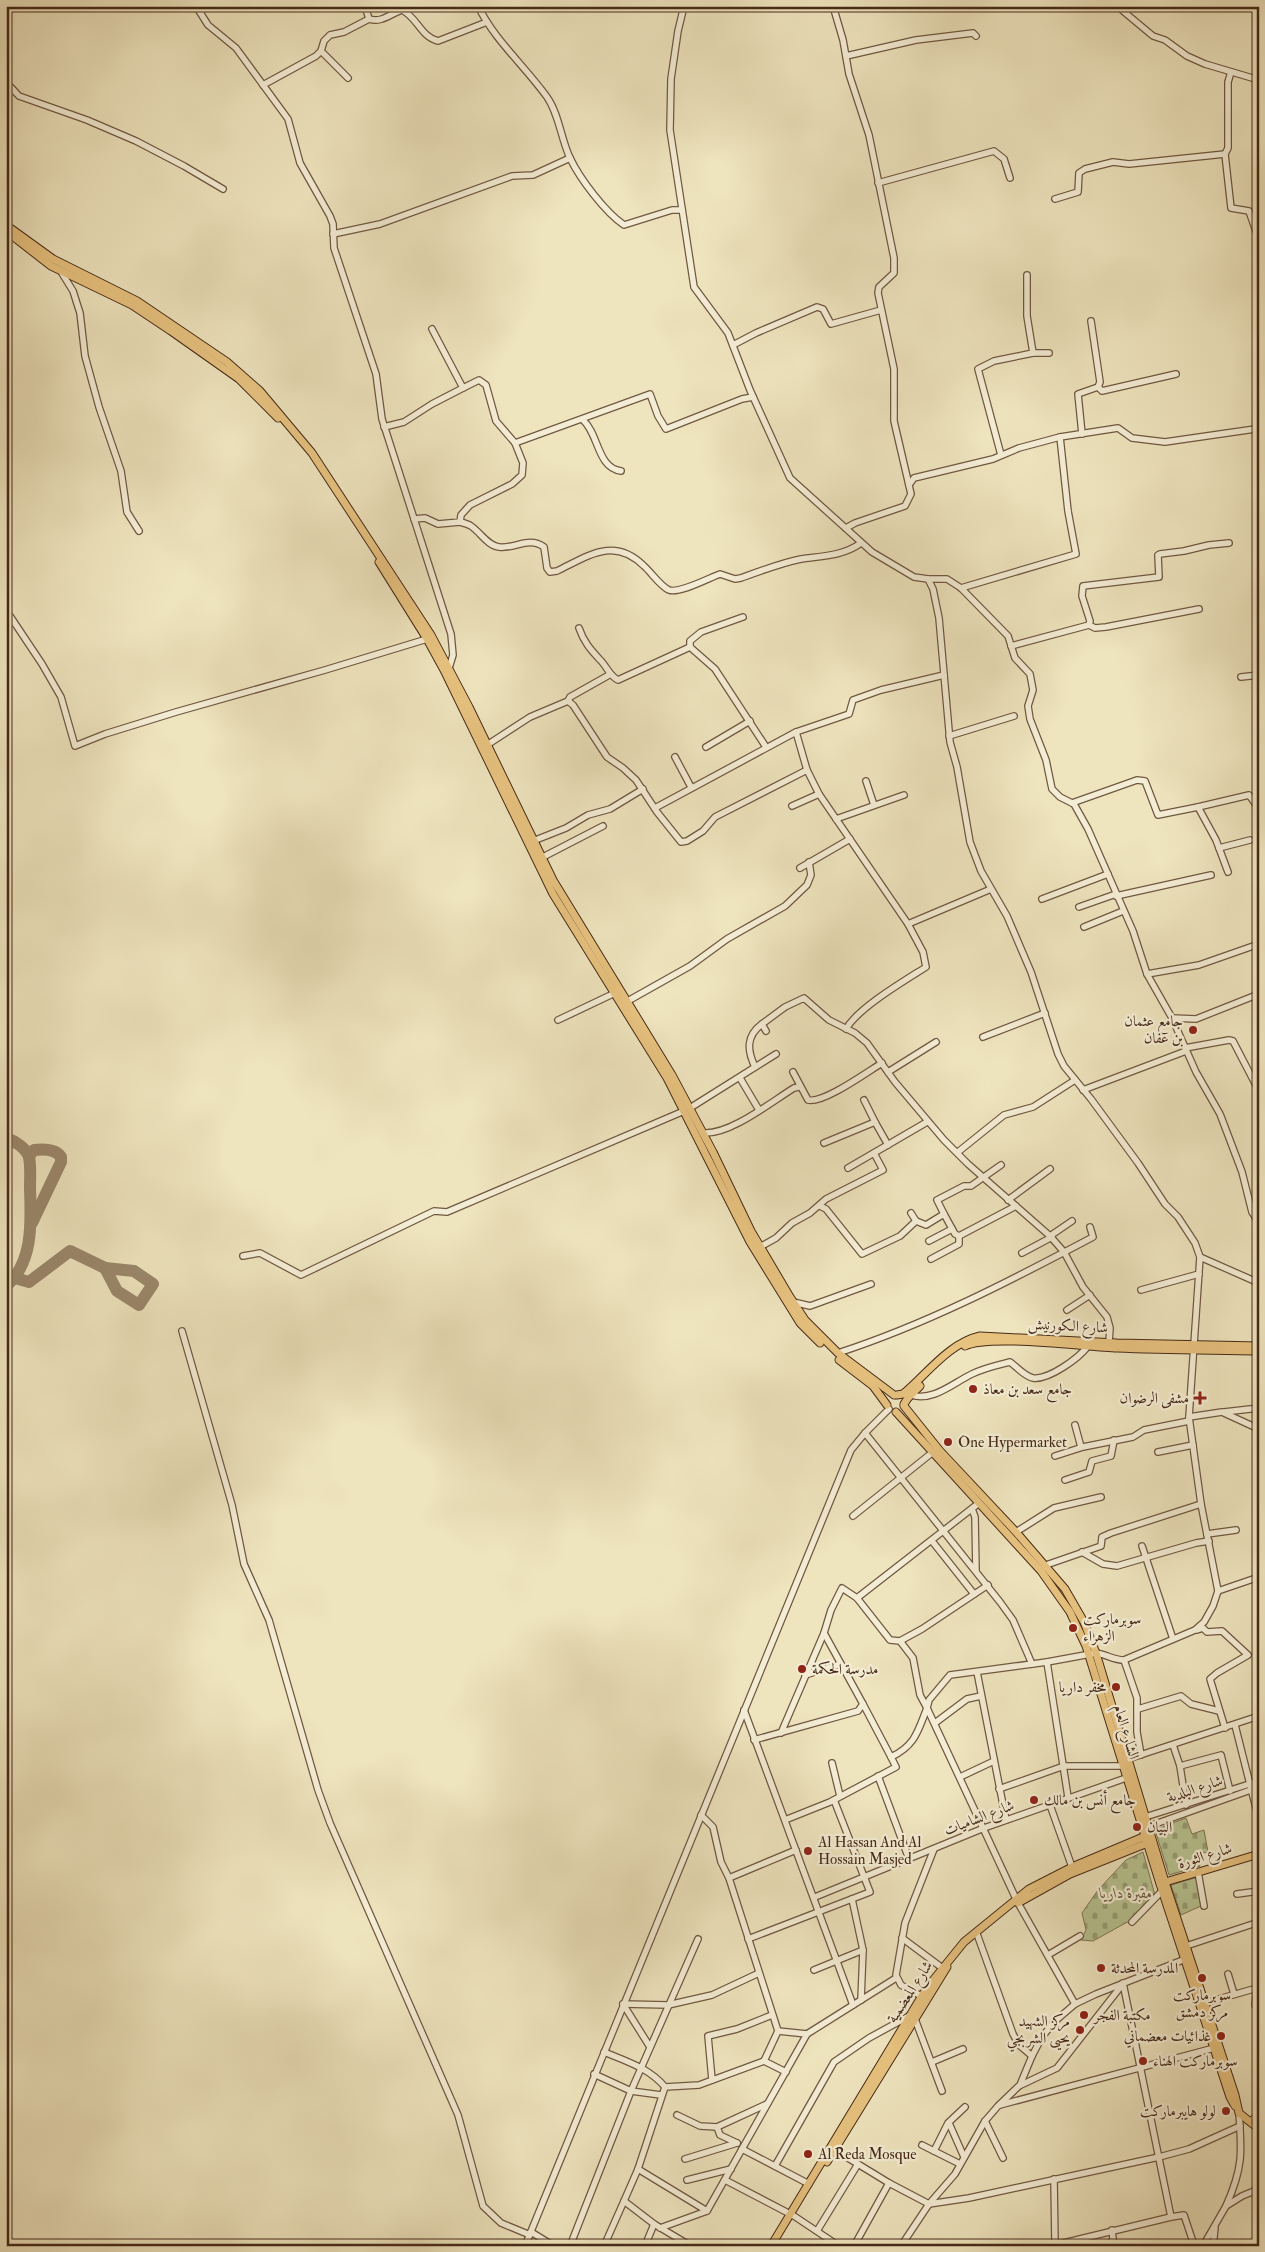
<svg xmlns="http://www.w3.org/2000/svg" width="1265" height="2252" viewBox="0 0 1265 2252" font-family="'IM FELL Double Pica',Amiri,serif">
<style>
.cemetery{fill:url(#cemetery-stones);stroke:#7f7755}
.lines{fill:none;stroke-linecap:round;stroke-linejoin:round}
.taxiway{stroke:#9a876b;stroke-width:12}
.minor-casing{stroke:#705842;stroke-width:8}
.major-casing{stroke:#462a18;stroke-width:9}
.minor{stroke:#f4edd5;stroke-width:5.5}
.major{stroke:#e7c27f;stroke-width:7}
.poi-dot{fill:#8f2418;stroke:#f4edd5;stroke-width:2}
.labels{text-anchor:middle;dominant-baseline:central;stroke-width:4.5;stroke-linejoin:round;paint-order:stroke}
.poi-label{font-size:15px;fill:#462a18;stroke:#f4edd5;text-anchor:start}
.street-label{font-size:15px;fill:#462a18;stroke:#f4edd5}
.park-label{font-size:15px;font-style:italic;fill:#625036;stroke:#f4edd5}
</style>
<defs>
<pattern id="cemetery-stones" width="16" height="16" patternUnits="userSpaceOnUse" patternTransform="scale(1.25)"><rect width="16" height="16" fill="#b8c492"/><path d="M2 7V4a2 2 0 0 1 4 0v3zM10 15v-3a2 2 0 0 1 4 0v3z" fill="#979f76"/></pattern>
</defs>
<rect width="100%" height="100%" fill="#eee4be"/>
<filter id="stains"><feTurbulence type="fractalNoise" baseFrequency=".004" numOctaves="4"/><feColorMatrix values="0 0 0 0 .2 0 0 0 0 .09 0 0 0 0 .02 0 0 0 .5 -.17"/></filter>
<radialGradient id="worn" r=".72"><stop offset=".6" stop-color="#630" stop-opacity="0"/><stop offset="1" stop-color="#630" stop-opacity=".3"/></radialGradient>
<!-- cemetery -->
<g class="cemetery">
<polygon points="1186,1818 1192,1834 1204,1830 1208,1852 1197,1854 1200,1866 1169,1875 1155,1830"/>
<polygon points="1143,1852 1155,1895 1131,1920 1093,1941 1081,1940 1086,1930 1082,1913 1098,1890 1126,1860"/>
<polygon points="1198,1877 1201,1906 1181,1915 1171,1885"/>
</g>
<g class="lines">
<!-- taxiway -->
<g class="taxiway">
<path d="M6 1138C15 1141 26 1148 29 1157 31 1167 30 1179 30 1188 31 1221 34 1262 6 1286"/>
<path d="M29 1156 34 1150C43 1149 56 1149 61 1157V1162L32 1223"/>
<polygon points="105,1268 134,1271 153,1284 139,1305 117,1291"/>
<polyline points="15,1278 29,1282 70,1251 105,1268"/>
</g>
<!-- minor casing -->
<g class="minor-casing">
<g id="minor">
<polyline points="196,6 208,25 236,48 288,119 300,163 330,216 333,224 334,248 376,374 382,419 451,634 453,655 449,668"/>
<polyline points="365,6 369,19"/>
<path d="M478 6C495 41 525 66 547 97 559 114 561 139 570 158 580 179 605 212 624 225L672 210H682"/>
<polyline points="684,6 678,31 671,79 670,130 694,287 728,333 750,390 790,478 872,552 914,577 928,579 933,589 939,618 950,742 957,767 970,842 981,871 1007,916 1031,972 1058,1054 1064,1066 1091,1099 1138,1163 1165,1204 1178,1217 1195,1243 1200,1257 1259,1283"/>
<polyline points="833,6 843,40 849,74 869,135 894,258 894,273 879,287 878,293 894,369 894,421 911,494 905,506 855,523 846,528"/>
<polyline points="1117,6 1153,36 1165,40 1187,56 1205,64 1259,80"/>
<polyline points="321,51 348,78"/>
<polyline points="846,56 916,40 973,33 976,36"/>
<polyline points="6,82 19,96 87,120 136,141 184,166 223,189"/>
<path d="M263 85 316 56 321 51 324 41 330 35 344 32 369 19C382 23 390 14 402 10 417 17 421 37 438 41L487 22"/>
<polyline points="1225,154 1231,208 1249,211 1259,240"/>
<polyline points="878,183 994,151 1004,159 1010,178"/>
<polyline points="1055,199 1078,192 1079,173 1085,169 1113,162 1129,164 1225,154 1228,148 1228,82 1231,72"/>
<polyline points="333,234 380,224 512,176 533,175 570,158"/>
<polyline points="60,270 73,291 80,313 85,356 99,407 121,471 127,512 139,531"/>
<polyline points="432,329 463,388 479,380 486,385 496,421 515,443 650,394 658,416 666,429 742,399 753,397"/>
<polyline points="733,345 756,333 817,307 823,309 831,324 881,310"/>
<polyline points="1033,353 1049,353"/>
<polyline points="1098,387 1102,391 1176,374"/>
<polyline points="1259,392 1257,395 1259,413"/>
<path d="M583 420C599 434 597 468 621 471"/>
<polyline points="384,427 404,422 432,404 463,388"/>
<polyline points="1082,434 1078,394 1098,387 1100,382 1091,321"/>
<polyline points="1001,455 978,369 994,361 1033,353 1027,316 1027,275"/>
<polyline points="909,485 914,478 993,459 1019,448 1060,437 1118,428 1132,438 1165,442 1255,429 1259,427"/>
<polyline points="414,519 425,518 438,524 460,522 461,515 470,505 512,484 522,475 523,463 515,443"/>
<path d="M460 522C464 523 468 524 471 526 480 532 488 546 499 547 515 549 529 536 544 547L547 568 550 572 557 571C588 556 614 536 644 566 651 572 660 586 669 590 679 594 709 578 720 574L735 579 741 578C760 571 781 563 801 559 822 556 843 556 861 543"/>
<polyline points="928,579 947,579 961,588 1008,636 1015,658 1030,674 1033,690 1028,706 1030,719 1046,760 1052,789 1060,797 1074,804 1088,829 1133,931 1147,974 1172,1018 1196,1072 1220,1114 1242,1172 1252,1212 1259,1223"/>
<polyline points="961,588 1076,554 1068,511 1060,437"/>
<polyline points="6,610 42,664 61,697 75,746 105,734 176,712 325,670 427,639"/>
<polyline points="1089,625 1095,628 1106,627 1199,609"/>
<path d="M579 628C584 643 592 651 602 662 608 669 610 676 618 680L690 647"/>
<polyline points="1011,646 1089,625 1090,621 1082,596 1083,586 1159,577 1158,555 1160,554 1184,551 1209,545 1229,543"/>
<polyline points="690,647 715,669 766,747"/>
<polyline points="690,647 690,641 701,632 743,617"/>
<polyline points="1241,677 1259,675"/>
<polyline points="568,701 573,705 607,757 623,768 636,780 657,812 681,842 687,841 703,831 715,817 807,770"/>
<polyline points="949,736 1014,716"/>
<polyline points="487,745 530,717 568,701 570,697 609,675"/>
<polyline points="706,747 750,721"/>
<polyline points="675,757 691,787"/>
<polyline points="866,781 874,805"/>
<polyline points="1072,803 1137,780 1145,781 1158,815 1198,807 1216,840 1228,872"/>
<polyline points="792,806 819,794"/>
<polyline points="1198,807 1249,795 1259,809"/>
<polyline points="655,808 796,732"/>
<polyline points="836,819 904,795"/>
<polyline points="533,841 566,828 588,815 610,809 643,789"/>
<polyline points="1219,848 1250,840"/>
<polyline points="541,858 603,826"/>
<polyline points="800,868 850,839"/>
<polyline points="1116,896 1211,875"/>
<polyline points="1042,899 1108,874"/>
<polyline points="1079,907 1116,894"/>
<polyline points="908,924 991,889"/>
<polyline points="1084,927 1123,911"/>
<polyline points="1147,974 1199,965 1259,944"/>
<polyline points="626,1002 690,966 727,939 785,906 807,885 811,875 809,862"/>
<polyline points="1172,1018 1196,1019 1259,994"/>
<polyline points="558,1020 617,992"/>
<path d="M846 1029C858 1008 904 981 926 967L923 952 908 924 819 794 807 770 796 732 849 714 853 700 881 690 944 675"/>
<polyline points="766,1031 762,1024 785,1007 804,998 829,1020 855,1033 867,1043 895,1082 944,1140 968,1164 1050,1236 1064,1252 1083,1287 1107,1317 1110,1328 1109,1342"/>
<polyline points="983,1037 1045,1013"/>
<polyline points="1185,1048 1229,1040 1233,1041 1259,1091"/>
<path d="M755 1067C747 1050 746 1036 762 1024"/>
<path d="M793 1072 808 1100C823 1104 867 1072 882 1063"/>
<polyline points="888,1072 936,1042"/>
<polyline points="740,1078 759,1110"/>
<polyline points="1083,1090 1186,1051"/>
<polyline points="864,1100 875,1122"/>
<polyline points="690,1108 776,1054"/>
<path d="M703 1133C730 1135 771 1102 794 1088L799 1087"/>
<polyline points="824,1143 875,1122 888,1145"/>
<polyline points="958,1152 1004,1115 1033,1107 1075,1080"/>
<polyline points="848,1168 927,1122"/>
<polyline points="1008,1200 1050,1169"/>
<polyline points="820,1206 826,1209 862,1254 900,1236 916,1221 926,1225 944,1214 955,1234 959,1236 1016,1206"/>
<polyline points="911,1213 916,1221"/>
<polyline points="944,1214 937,1200 964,1186 971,1186 1001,1165"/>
<polyline points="1050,1236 1072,1221"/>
<polyline points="929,1241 952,1229"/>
<polyline points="760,1247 776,1238 792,1223 810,1213 826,1199 883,1170 874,1153"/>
<polyline points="1022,1253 1052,1237"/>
<polyline points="243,1256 260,1253 301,1275 434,1211 447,1212 684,1111"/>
<polyline points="931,1259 959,1244 959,1236"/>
<polyline points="1141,1290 1199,1274"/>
<polyline points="793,1302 810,1306 871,1284"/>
<polyline points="1067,1310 1090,1295"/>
<polyline points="182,1331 232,1505 244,1564 269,1620 318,1790 330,1823 458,2115 483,2206 501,2223 530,2235"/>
<path d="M838 1353C927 1324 1010 1281 1093 1237L1090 1227"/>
<path d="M911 1395C933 1402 953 1383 972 1374 984 1368 998 1365 1010 1362 1017 1367 1024 1376 1033 1378 1049 1380 1079 1358 1088 1346"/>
<polyline points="1224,1412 1259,1408"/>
<polyline points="1189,1417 1222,1412 1259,1429"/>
<polyline points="1075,1425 1081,1447"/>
<polyline points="865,1433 1000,1602 1013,1620 1032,1664"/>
<polyline points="1158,1452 1193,1445"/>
<polyline points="1055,1456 1083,1447 1133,1437 1144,1430 1189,1421"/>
<polyline points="1065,1480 1089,1472 1092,1461 1111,1456 1114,1440"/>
<polyline points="972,1509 975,1517 976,1570"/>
<polyline points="853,1516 933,1452"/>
<polyline points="1016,1532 1054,1508 1101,1497"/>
<polyline points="1207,1534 1236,1530"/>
<polyline points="932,1541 974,1594"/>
<polyline points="1142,1546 1173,1639"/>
<polyline points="1082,1552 1103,1564 1117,1566 1196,1543 1209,1541"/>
<polyline points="1046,1565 1101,1546 1102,1537 1111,1533 1201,1504"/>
<polyline points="1218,1591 1259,1577"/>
<polyline points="857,1598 979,1503"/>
<polyline points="1197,1630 1203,1628 1207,1632 1222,1631 1248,1655 1217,1673 1210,1679 1225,1728"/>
<polyline points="900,1641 922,1629 988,1585"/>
<polyline points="1124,1660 1137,1698 1137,1732 1141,1755"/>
<polyline points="1047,1662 1068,1797"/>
<polyline points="977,1672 1006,1820"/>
<polyline points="805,1675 841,1664"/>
<polyline points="863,1704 891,1757"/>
<polyline points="1138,1709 1181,1696 1191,1704 1219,1711"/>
<polyline points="744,1710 853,2005"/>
<polyline points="935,1723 967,1699 981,1696"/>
<polyline points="1235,1725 1259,1820"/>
<polyline points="781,1733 824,1633"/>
<path d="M754 1740 858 1711 863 1704 824 1633 831 1610 842 1588 857 1598 890 1640 900 1641 913 1658 920 1695 927 1708C918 1731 915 1746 891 1757L896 1767 830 1802 785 1820"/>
<polyline points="1173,1745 1180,1766 1186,1805"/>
<polyline points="1125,1760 1259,1716"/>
<polyline points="832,1763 840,1796"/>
<polyline points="1180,1766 1221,1755 1230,1791"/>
<polyline points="878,1776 909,1859"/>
<polyline points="960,1777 994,1761"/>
<polyline points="999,1789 1064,1766 1122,1766"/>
<polyline points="1050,1805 1072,1867"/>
<polyline points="701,1815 713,1827 721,1862 729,1878 778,2031 764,2061 786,2072"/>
<polyline points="1142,1818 1259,1781"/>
<polyline points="1144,1828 1259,1787"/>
<polyline points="1198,1872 1204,1906"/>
<polyline points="729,1878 796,1850"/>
<polyline points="1237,1894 1259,1891"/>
<polyline points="815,1897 984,1828 1126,1778"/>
<polyline points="852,1899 863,1950 861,2000"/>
<polyline points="1132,1922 1162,1891"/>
<polyline points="977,1934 1013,2034 1019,2045 1032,2056"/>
<polyline points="902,1938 945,1970"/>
<polyline points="748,1939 870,1892 834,1800"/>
<polyline points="1183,1947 1259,1922"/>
<polyline points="1048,1955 1080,1936"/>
<polyline points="814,1970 863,1950"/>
<polyline points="1228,1974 1234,1994"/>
<polyline points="1259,1975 1255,2005 1259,2010"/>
<polyline points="925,1998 901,1985 896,1975 905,1923 934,1849"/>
<polyline points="1205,2003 1257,1988"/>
<polyline points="623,2004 668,2005 712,1995 759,1973"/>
<polyline points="623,2004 650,2047"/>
<path d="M1075 2004 1018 1903 927 1708 929 1700 950 1675 1047 1662 1096 1653C1106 1654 1113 1660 1124 1660L1195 1630 1204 1622 1213 1606 1218 1591 1201 1504 1189 1417 1200 1257"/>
<polyline points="915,2019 942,2091"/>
<polyline points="778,2031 807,2034 896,1978"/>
<path d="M604 2052C626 2061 649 2068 665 2087L699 2085 764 2061"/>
<polyline points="932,2062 963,2049"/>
<polyline points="594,2074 631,2091 661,2095"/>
<polyline points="712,2080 708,2036 737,2029 772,2015"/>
<polyline points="1021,2085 1057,2068 1122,1985"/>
<polyline points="665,2087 638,2169 624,2201 654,2224 691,2246"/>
<polyline points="1000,2105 1218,2047"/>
<polyline points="677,2115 700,2126 717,2127 767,2104"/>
<polyline points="985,2121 1003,2158"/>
<polyline points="1250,2122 1259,2114"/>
<polyline points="949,2123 964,2157"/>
<polyline points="717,2127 720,2135 737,2143"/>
<polyline points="922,2145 960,2164"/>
<polyline points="742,2149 809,2184"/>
<polyline points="835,2150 889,2183 929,2204 969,2198 1159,2157 1189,2149 1240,2126"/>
<polyline points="934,2151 948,2123 965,2107"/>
<polyline points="685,2159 737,2143"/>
<polyline points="775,2166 834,2062 869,2038 911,2015"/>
<polyline points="638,2169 707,2211"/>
<polyline points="1054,2179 1055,2244"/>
<polyline points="687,2180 731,2169"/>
<polyline points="725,2180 794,2216 839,2246"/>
<path d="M1226 2206C1243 2168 1242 2153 1239 2113"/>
<polyline points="1171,2217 1184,2215 1193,2242 1198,2246"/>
<polyline points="660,2228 707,2211 807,2034"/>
<polyline points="817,2231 858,2164"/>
<polyline points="531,2232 554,2246"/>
<polyline points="525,2246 851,1450 865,1433 889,1409"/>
<polyline points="570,2246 631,2091 698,1939"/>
<polyline points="604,2246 624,2201"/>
<polyline points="645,2246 654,2224"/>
<polyline points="854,2246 889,2183"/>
<polyline points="901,2246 929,2204 955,2174 985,2121 998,2106 1020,2085 1032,2056 1042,2037 1054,2022 1075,2004 1096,1994 1188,1958"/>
<polyline points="1051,2246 1171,2217 1123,1983"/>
<polyline points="1109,2246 1113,2239 1112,2230"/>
<polyline points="1203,2246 1226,2206 1242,2196 1259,2189"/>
<polyline points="1213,2246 1215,2228"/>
</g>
</g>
<!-- major casing -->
<g class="major-casing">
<g id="major">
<polyline points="6,225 53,259 137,301 227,362 260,391 312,453 431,635 469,707 553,880 672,1075 713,1152 751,1231 790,1297 805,1320 838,1353 894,1395"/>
<polyline points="6,231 51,266 132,305 171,331 239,379 278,418"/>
<polyline points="379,562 427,639 444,670 553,894 667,1078 750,1242 800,1323 820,1343"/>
<path d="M965 1346C989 1334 1086 1347 1117 1348 1164 1350 1212 1350 1259 1351"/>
<polyline points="839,1360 873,1386 887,1405"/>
<path d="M897 1395 903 1394C927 1374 949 1343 980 1336L1117 1343 1259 1346"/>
<polyline points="904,1404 908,1398 920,1386"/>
<polyline points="904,1406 940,1451 1016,1532 1065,1589 1084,1622 1096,1653 1165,1882 1235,2095 1239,2113 1259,2129"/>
<polyline points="896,1412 1041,1571 1070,1612 1086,1646 1160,1884 1230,2097 1235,2106"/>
<polyline points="1162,1883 1259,1854"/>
<polyline points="1018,1903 1070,1874 1150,1842"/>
<polyline points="827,2162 947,1967"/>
<polyline points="771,2246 926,1989 964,1942 1029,1889 1072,1867 1148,1835"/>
</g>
</g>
<!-- minor -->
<use href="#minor" class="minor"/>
<!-- major -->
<use href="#major" class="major"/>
</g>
<!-- markers -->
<g class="poi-dot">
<circle cx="1193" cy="1030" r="5"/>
<circle cx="973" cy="1389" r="5"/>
<path d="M1197.5 1390.5h5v5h5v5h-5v5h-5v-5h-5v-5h5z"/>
<circle cx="948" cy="1442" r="5"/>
<circle cx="1073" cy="1628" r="5"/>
<circle cx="802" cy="1669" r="5"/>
<circle cx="1116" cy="1687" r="5"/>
<circle cx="1034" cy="1800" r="5"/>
<circle cx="1137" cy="1827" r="5"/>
<circle cx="808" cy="1851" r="5"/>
<circle cx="1101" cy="1968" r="5"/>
<circle cx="1202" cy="1978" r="5"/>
<circle cx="1084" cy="2015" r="5"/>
<circle cx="1080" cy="2030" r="5"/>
<circle cx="1221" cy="2036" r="5"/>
<circle cx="1143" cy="2061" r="5"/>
<circle cx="1226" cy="2111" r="5"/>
<circle cx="808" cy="2154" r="5"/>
</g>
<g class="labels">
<!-- poi labels -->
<g class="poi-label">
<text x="1183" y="1021" text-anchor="end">جامع عثمان<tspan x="1183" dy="17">بن عفان</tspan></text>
<text x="983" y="1389">جامع سعد بن معاذ</text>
<text x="1189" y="1398" text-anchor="end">مشفى الرضوان</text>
<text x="958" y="1442">One Hypermarket</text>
<text x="1083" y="1619">سوبرماركت<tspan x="1083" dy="17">الزهراء</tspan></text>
<text x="812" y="1669">مدرسة الحكمة</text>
<text x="1106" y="1687" text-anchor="end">مخفر داريا</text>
<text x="1044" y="1800">جامع أنس بن مالك</text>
<text x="1147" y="1827">البيان</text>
<text x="818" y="1842">Al Hassan And Al<tspan x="818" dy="17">Hossain Masjed</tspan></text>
<text x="1111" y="1968">المدرسة المحدثة</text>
<text x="1202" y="1995" text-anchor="middle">سوبرماركت<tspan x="1202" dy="17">مركز دمشق</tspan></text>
<text x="1094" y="2015">مكتبة الفجر</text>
<text x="1070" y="2021" text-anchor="end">مركز الشهيد<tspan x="1070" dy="17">يحيى الشربجي</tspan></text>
<text x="1211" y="2036" text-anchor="end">غذائيات معضماني</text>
<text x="1153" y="2061">سوبرماركت الهناء</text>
<text x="1216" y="2111" text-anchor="end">لولو هايبرماركت</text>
<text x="818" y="2154">Al Reda Mosque</text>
</g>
<!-- street labels -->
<g class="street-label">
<text transform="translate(1068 1326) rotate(3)">شارع الكورنيش</text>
<text transform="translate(1126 1732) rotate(73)">الشارع العام</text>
<text transform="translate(1195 1789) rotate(-18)">شارع البلدية</text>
<text transform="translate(979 1818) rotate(-21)">شارع الشاميات</text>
<text transform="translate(1205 1856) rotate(-17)">شارع الثورة</text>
<text transform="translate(910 1992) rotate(-57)">شارع المعضمية</text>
</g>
<!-- park labels -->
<g class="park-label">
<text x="1126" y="1893">مقبرة داريا</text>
</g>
</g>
<!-- margin -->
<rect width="1265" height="2252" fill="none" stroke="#eee4be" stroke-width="25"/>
<rect x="8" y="8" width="1250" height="2237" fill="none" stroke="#462a18" stroke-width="2.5"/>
<rect x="12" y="12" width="1240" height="2227" fill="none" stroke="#462a18"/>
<rect width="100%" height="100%" filter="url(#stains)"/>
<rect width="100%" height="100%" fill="url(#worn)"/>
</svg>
